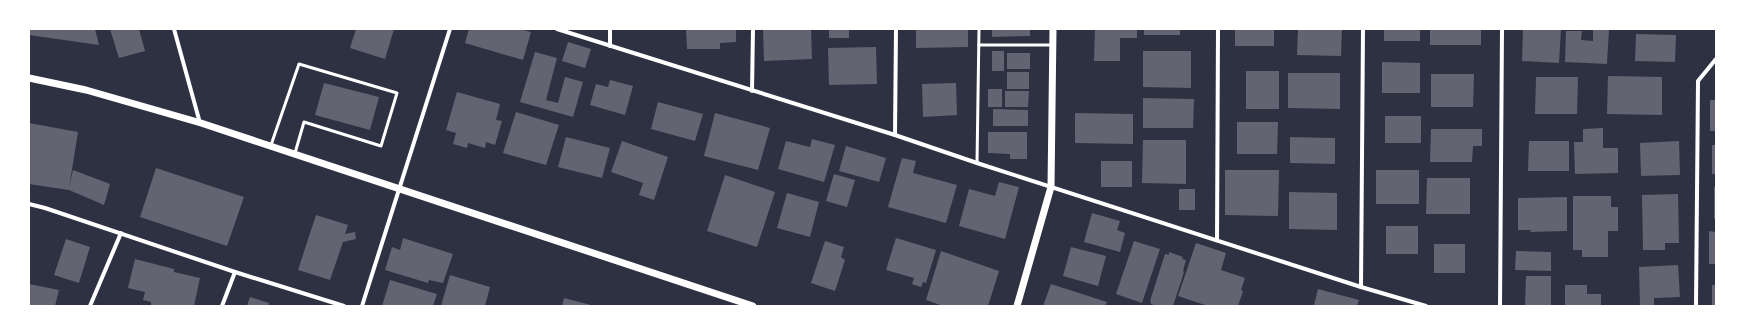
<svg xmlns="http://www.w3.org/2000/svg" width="1745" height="335" viewBox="0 0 1745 335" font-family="'PT Sans Narrow',sans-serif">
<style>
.building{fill:#626471}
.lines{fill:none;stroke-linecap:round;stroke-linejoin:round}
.service{stroke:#fff;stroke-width:3}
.minor{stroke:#fff;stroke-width:4}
.tertiary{stroke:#fff;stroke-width:7}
</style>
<rect width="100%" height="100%" fill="#2d3142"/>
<!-- building -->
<g class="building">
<polygon points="29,29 95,29 99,45 29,35"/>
<polygon points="110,29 139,29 145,51 119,58"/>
<polygon points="356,29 394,29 385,59 350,48"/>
<polygon points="469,29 519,29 531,32 523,60 465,43"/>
<polygon points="686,29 736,29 736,42 720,43 720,49 687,49"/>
<polygon points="763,29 811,29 812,59 764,61"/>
<rect x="829" y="29" width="20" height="9"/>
<polygon points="916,29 968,29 968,47 916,48"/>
<polygon points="992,29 1030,29 1030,36 992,37"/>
<polygon points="1095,29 1137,29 1137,38 1120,38 1120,61 1094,61"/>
<rect x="1144" y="29" width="36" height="6"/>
<rect x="1235" y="29" width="39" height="17"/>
<polygon points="1298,29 1342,29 1341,56 1297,55"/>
<rect x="1384" y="29" width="36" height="12"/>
<rect x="1430" y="29" width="51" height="16"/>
<polygon points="1523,29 1561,29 1559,63 1522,61"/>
<polygon points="1593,29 1609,29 1607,64 1565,62 1566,31 1582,31 1581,40 1593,41"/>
<polygon points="1636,34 1676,35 1675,62 1635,61"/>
<polygon points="568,42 591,49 585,68 562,61"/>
<polygon points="876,47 877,84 829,85 828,48"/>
<rect x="992" y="51" width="12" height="20"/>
<polygon points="1143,51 1191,51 1191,88 1143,87"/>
<polygon points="535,52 557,58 546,100 558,103 565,77 583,82 573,117 520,102"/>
<rect x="1007" y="53" width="23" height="16"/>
<polygon points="1382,62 1420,63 1420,93 1382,93"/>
<rect x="1246" y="71" width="33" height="38"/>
<rect x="1007" y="72" width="22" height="17"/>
<polygon points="1288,73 1340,73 1340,109 1288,108"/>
<polygon points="1431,74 1474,74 1473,107 1431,107"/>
<polygon points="1608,76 1662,77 1662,115 1607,114"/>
<polygon points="1536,77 1578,77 1577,114 1535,114"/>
<polygon points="610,80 633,86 625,115 590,105 596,84 608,87"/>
<polygon points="324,83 379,97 370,130 315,115"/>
<polygon points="956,83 957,115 923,117 922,84"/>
<rect x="988" y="89" width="14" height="18"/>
<polygon points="1005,91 1029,91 1028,107 1005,107"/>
<polygon points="457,92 500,104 496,120 502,121 495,145 486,142 485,148 468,143 467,148 453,144 456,133 446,130"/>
<polygon points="1143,98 1194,99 1193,128 1143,128"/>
<rect x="1710" y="100" width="6" height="31"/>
<polygon points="658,102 703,114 695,141 651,129"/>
<polygon points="993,109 1028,110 1028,126 993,126"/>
<polygon points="516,112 559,125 546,165 503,153"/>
<polygon points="715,113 770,128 758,170 704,156"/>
<polygon points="1075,113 1133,114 1133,144 1075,143"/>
<rect x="1385" y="116" width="36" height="27"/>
<polygon points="1237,122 1278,122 1277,154 1237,154"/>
<polygon points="29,123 78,132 69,188 73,170 110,184 104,205 69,190 29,184"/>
<polygon points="1603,128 1603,148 1618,148 1618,173 1575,174 1574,142 1583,142 1583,129"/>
<polygon points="1431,129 1482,129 1482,146 1473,146 1472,162 1430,162"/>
<polygon points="988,132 1027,132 1027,159 1010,159 1010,154 988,153"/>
<polygon points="566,137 610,148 602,178 558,167"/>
<polygon points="1290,137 1335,138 1335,164 1290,163"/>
<polygon points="812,139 835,145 824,182 778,169 786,141 810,147"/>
<polygon points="1143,140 1186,140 1186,184 1142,183"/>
<polygon points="622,141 668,157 654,200 639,195 643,183 611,172"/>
<polygon points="1529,141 1569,141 1569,171 1528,171"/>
<polygon points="1679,141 1680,175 1641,176 1640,143"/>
<rect x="1712" y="145" width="4" height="29"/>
<polygon points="846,146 886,158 879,182 839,171"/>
<polygon points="902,158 916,161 913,173 957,185 946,223 888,207"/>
<rect x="1101" y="161" width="31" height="26"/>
<polygon points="156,168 244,197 227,246 140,217"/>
<polygon points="1225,170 1279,170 1278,216 1225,215"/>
<rect x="1376" y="170" width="43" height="34"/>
<polygon points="834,174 855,180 847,207 826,201"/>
<polygon points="725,175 775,192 757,247 707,231"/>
<polygon points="1427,178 1470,178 1470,214 1426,214"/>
<polygon points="999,182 1019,187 1005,239 959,226 969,189 995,196"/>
<rect x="1714" y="187" width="2" height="32"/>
<rect x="1179" y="189" width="16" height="21"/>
<polygon points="1289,192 1337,193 1337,230 1289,229"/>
<polygon points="787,193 819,202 810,237 777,228"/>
<polygon points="1678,194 1679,243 1665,243 1665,250 1643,250 1642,195"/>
<polygon points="1573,196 1611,196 1611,207 1618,207 1618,231 1608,231 1608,257 1582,257 1582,250 1573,250"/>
<polygon points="1567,197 1567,231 1530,232 1531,230 1518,230 1518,198"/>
<polygon points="1092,213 1120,221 1117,230 1125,233 1120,252 1084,242"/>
<polygon points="316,215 348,225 345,234 355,232 356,239 343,242 330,280 298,270"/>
<rect x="1386" y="226" width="32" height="28"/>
<polygon points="1709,231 1716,232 1716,264 1709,264"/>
<polygon points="403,238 453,254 443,283 429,280 428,283 385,270 392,247 400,250"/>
<polygon points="896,238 936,250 926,283 923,282 921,287 912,284 914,278 886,270"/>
<polygon points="66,239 90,247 79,283 54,275"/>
<polygon points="825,241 844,247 841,257 845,260 835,291 811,283"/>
<polygon points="1134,241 1160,249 1142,303 1116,294"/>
<polygon points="1196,243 1226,253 1221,270 1245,278 1241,290 1243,291 1238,306 1208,306 1178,296"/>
<rect x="1434" y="244" width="31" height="29"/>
<polygon points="1071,247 1106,256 1098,286 1063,276"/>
<polygon points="941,251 999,271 988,306 943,306 926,300"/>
<polygon points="1516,251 1551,252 1551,271 1515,270"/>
<polygon points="1169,252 1183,257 1182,259 1186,260 1183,271 1184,272 1173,306 1157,306 1151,304 1151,302 1150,301 1165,254 1169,255"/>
<polygon points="135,259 174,269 174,272 200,278 194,306 151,306 151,302 143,300 145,292 128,288"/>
<polygon points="1678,265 1680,297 1654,298 1654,306 1640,306 1639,267"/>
<polygon points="450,275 490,287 485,306 441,306"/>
<polygon points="1526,276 1551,276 1551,306 1525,306"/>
<polygon points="390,280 437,294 433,306 382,306"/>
<polygon points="29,284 59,290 55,306 29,306"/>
<polygon points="1051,284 1107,302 1105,306 1043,306"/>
<polygon points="1565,285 1587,285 1587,294 1601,294 1601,306 1565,306"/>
<rect x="1712" y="285" width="4" height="21"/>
<polygon points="1318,289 1359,300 1357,306 1314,305"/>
<polygon points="250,297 269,303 268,306 247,306"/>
<polygon points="564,298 591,305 590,306 562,306"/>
</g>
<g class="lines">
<!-- service -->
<g class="service">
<polyline points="979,45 1052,45"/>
<polyline points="271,145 299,64 397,93 381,146 304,122 295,153"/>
<polyline points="977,163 979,29"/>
</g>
<!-- minor -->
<g class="minor">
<polyline points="174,29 200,123"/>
<polyline points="557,29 895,135 977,163 1361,287 1426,306"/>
<polyline points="610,46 610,29"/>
<polyline points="752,91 753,29"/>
<polyline points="895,135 896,29"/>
<polyline points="29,204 45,208 235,272 344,306"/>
<polyline points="1217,240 1218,29"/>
<polyline points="1361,287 1363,29"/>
<polyline points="90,306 121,233"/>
<polyline points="222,306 235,272"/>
<polyline points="362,306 450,29"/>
<polyline points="1500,306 1502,29"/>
<polyline points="1696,306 1698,81 1716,59"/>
</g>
<!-- tertiary -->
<g class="tertiary">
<polyline points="29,78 86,90 201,123 753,306"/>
<polyline points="1017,306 1051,187 1053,29"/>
</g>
</g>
<!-- border -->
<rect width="1745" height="335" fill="none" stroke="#ffffff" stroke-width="60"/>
</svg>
